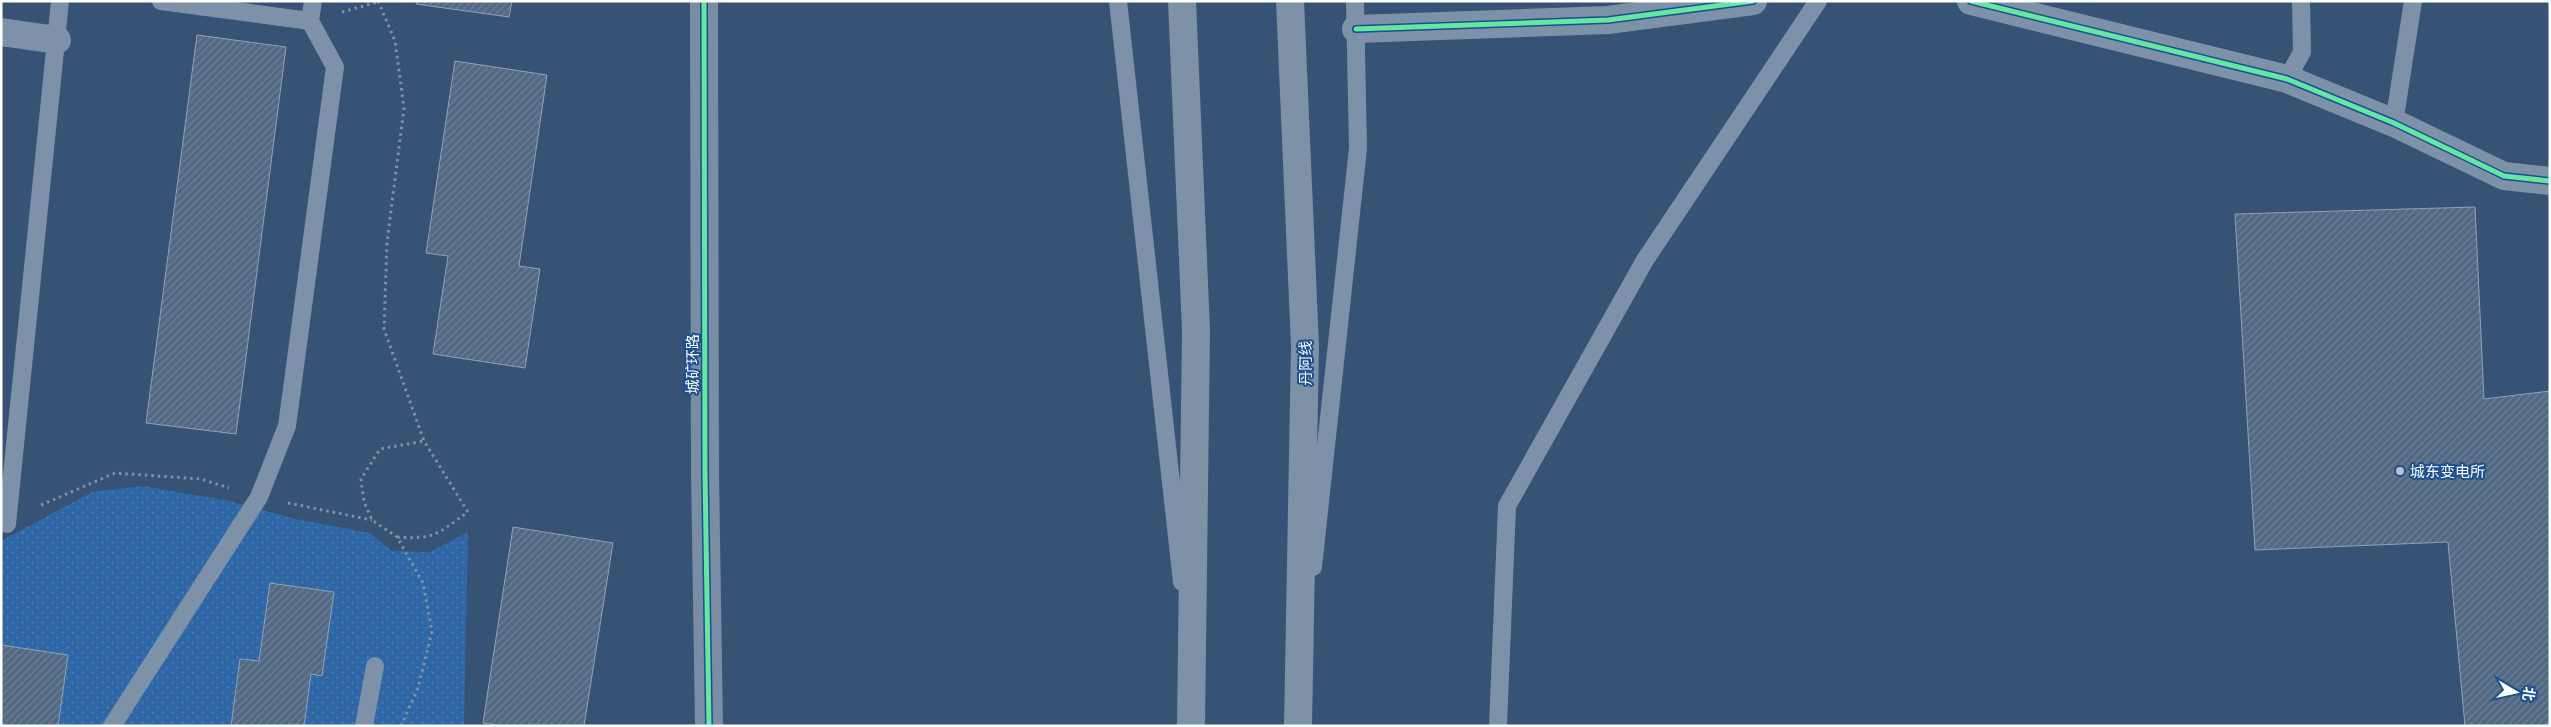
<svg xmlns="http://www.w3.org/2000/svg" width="2551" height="727" viewBox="0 0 2551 727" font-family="'Noto Sans','Noto Sans SC',sans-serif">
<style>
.grass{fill:url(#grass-dots)}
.building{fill:url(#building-hatch);stroke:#92a2b6}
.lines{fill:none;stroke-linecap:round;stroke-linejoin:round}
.path{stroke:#7d92a8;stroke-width:3;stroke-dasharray:2.5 4;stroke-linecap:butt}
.lane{stroke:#7d92a8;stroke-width:18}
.street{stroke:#7d92a8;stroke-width:28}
.secondary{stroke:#798da4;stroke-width:28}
.highway{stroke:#7e92a7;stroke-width:28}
.cycleway-casing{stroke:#1b4f8f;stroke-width:8}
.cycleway{stroke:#66e7a1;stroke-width:5}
.poi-dot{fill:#b9c2ce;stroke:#1b4f8f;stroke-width:2}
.labels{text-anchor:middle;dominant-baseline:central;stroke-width:4;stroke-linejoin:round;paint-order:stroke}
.street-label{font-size:15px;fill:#fff;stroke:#1b4f8f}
.poi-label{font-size:15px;fill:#fff;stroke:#1b4f8f;text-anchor:start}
</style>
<defs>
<pattern id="grass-dots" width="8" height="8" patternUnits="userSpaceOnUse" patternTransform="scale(1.25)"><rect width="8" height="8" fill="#2f66a5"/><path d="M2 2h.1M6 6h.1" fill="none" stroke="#4e7db2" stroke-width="1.8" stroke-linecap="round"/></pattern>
<pattern id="building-hatch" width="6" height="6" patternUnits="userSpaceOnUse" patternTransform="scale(1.25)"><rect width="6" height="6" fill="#526984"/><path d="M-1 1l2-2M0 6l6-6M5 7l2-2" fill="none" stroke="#6c8096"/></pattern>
</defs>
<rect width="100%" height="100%" fill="#365274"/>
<!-- grass -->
<polygon class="grass" points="141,486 225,500 296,519 370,533 392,551 430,552 468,532 464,726 1,726 1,541 92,492"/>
<!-- building -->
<g class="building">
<polygon points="417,1 512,1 509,17 416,4"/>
<polygon points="197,35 286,47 236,434 146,423"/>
<polygon points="455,61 547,75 519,266 540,269 525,368 433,354 448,256 426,253"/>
<polygon points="2475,207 2484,399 2550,391 2550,726 2465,726 2448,542 2255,550 2235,214"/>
<polygon points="513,527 613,543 584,726 502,726 483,723"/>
<polygon points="270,583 334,592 322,676 311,674 304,726 231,726 240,659 259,661"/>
<polygon points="1,645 68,655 58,726 1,726"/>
</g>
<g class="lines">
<!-- path -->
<g class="path">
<path d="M378 1 395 41 404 108 387 242 384 329 424 441 468 512C438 533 435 540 397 537"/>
<polyline points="342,12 378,2"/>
<polyline points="288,503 372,520"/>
<polyline points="41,505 115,473 201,479 229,488"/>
<polyline points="401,726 418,688 432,631 423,583 397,537 372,520 364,502 361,479 380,449 424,441"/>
</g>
<!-- lane -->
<g class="lane">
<polyline points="161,1 310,21"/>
<polyline points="1118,1 1182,582"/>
<polyline points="2287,79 2302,52 2301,1"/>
<polyline points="2394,123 2413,1"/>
<polyline points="7,524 60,1"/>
<polyline points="1313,567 1358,148 1355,1"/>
<polyline points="112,726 259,497 287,426 335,67 310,21 313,1"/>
<polyline points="364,726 375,666"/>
<polyline points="1498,726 1507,506 1645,260 1818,1"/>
</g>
<!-- street -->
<g class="street">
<polyline points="1971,1 2287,79 2394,123 2504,176 2550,181"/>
<polyline points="1356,29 1608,20 1753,1"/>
<polyline points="1,32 57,40"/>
</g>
<!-- secondary -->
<polyline class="secondary" points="704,1 705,473 709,726"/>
<!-- highway -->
<g class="highway">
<polyline points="1182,1 1196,330 1191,726"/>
<polyline points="1290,1 1305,346 1298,726"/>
</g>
<!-- cycleway casing -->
<g class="cycleway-casing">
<g id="cycleway">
<polyline points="704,1 705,473 709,726"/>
<polyline points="1971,1 2287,79 2394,123 2504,176 2550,181"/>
<polyline points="1356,29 1608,20 1753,1"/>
</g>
</g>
<!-- cycleway -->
<use href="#cycleway" class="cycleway"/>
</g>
<!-- markers -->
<circle class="poi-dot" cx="2400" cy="471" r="5"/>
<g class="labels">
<!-- street labels -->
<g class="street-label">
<text transform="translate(1305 363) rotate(-90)">丹阿线</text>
<text transform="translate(692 364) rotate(-90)">城矿环路</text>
</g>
<!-- poi labels -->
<g class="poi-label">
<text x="2410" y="471">城东变电所</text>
</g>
</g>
<!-- border -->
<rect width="2551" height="727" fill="none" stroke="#ffffff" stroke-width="5"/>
<!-- north arrow -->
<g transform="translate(2516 692) rotate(99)" stroke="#1b4f8f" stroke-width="4" paint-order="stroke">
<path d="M0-4L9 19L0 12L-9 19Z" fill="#ffffff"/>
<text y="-8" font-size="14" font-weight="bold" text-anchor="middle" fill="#ffffff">北</text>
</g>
</svg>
